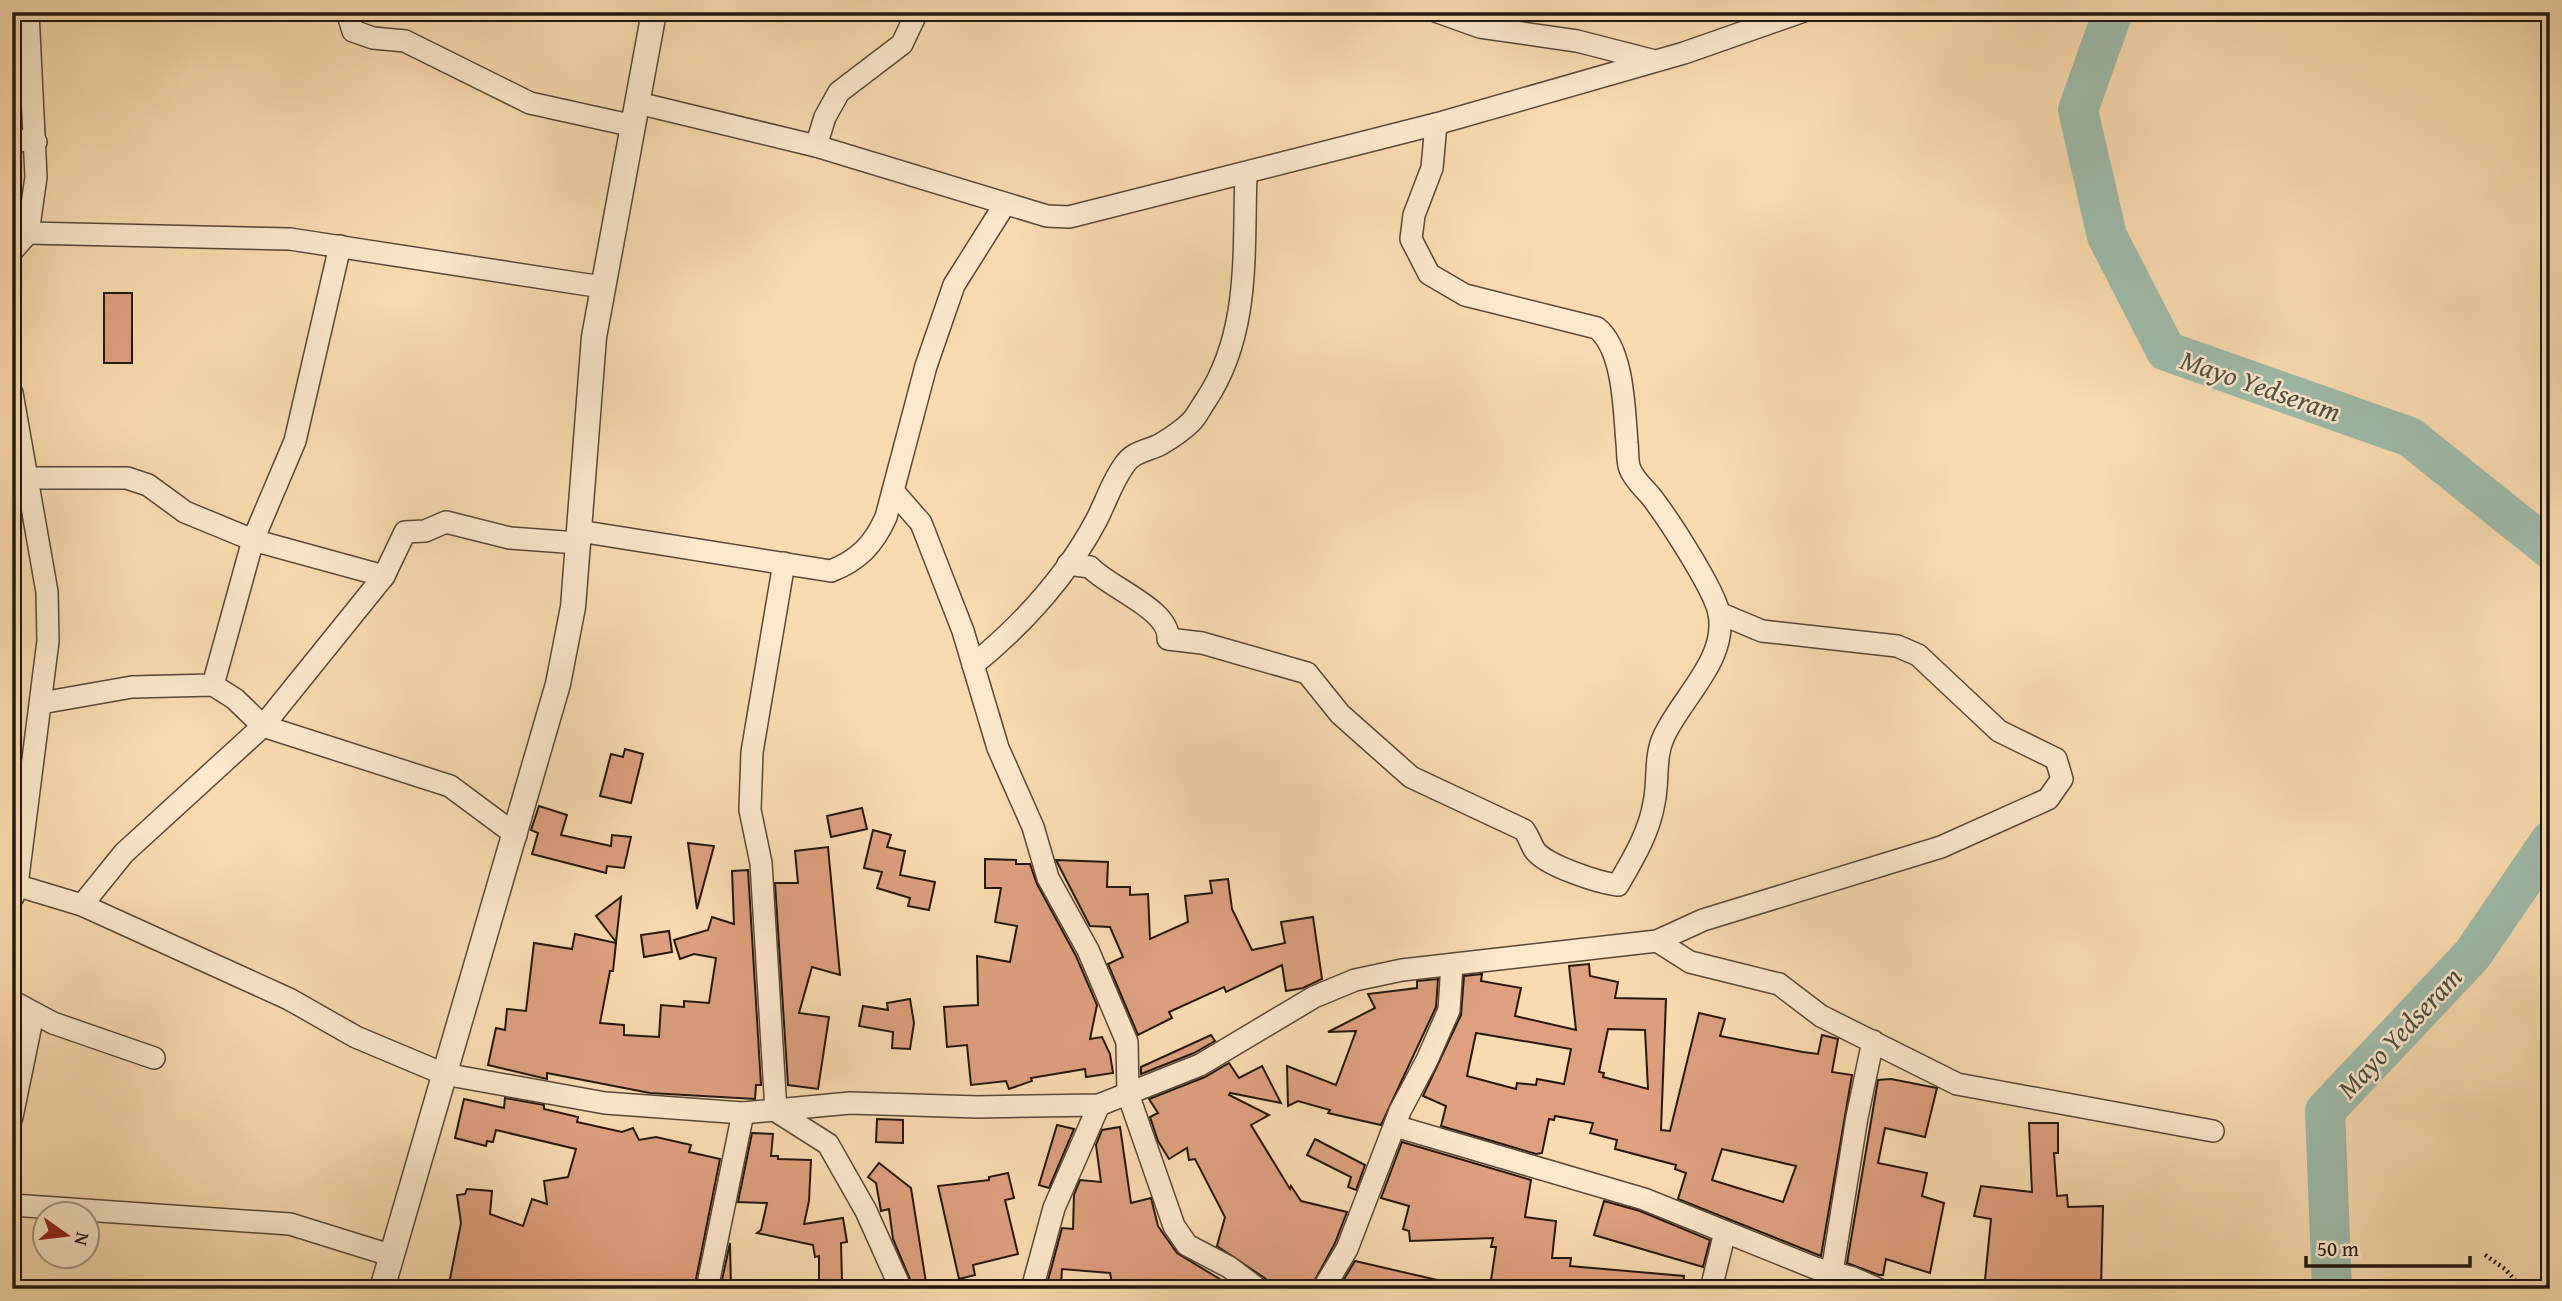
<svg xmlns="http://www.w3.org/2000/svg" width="2562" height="1301" viewBox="0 0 2562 1301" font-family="'Gentium Book Plus',serif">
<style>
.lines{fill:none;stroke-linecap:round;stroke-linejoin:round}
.river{stroke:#9ebbaa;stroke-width:40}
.building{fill:#dfa07e;stroke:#24170f;stroke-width:2;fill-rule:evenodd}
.minor-casing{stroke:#5a4837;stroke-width:24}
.tertiary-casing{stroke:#5a4837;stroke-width:27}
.path{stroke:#24170f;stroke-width:4.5;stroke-dasharray:2 3.5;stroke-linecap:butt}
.minor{stroke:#fce8cb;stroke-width:21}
.tertiary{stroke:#fce8cb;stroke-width:24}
.labels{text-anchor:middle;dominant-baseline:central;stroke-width:5;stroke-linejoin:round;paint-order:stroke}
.water-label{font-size:28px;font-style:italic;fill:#4f5045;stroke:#fce8cb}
</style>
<rect width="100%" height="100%" fill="#fadbaf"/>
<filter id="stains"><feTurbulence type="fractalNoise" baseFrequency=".00286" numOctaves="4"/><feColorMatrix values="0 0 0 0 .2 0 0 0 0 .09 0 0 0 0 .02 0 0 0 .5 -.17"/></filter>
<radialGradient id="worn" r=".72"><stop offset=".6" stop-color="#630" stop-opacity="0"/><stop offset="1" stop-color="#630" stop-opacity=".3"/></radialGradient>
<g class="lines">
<!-- river -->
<g class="river">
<polyline points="2113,12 2078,110 2107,236 2166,351 2410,437 2550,549"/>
<polyline points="2332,1289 2325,1111 2472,955 2550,841"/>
</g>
</g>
<!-- building -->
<g class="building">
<rect x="104" y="293" width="28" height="70"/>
<polygon points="625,749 643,754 631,803 600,796 611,754 623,757"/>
<polygon points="539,806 567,815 561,835 611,846 612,835 631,837 624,868 607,866 606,873 532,854 538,833 531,830"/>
<polygon points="862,808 867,829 831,837 827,816"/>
<polygon points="873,830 891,835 887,847 905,851 900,875 935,882 929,910 908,906 910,898 877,888 882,872 864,868"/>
<polygon points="688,843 714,846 697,909"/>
<polygon points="828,847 840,975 812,967 799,1013 829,1017 818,1089 788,1085 775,883 798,883 795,851"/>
<polygon points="985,859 1016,860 1016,864 1030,864 1037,884 1076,956 1097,1005 1090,1039 1102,1037 1110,1054 1113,1073 1086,1077 1085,1069 1031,1078 1032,1081 1009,1089 1006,1081 971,1085 967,1045 947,1047 944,1007 978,1005 977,956 1010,962 1017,926 995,922 1001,888 985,888"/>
<polygon points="1056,860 1108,862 1107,887 1130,887 1130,895 1148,894 1150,939 1188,922 1185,896 1212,893 1210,881 1228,879 1232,909 1252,950 1285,943 1281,922 1313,917 1322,979 1303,988 1286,991 1282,965 1226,992 1224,987 1169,1012 1172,1018 1138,1035 1108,964 1123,957 1110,927 1090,926"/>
<polygon points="748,870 761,1085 756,1085 755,1099 650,1093 547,1073 547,1079 488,1065 496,1028 505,1030 507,1009 526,1011 534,943 572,949 575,934 616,943 613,971 610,971 600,1023 624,1025 624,1035 659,1037 661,1005 684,1007 684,1001 709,1003 716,958 694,954 680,959 674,940 708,930 712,917 734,924 732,871"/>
<polygon points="621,897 616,942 596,916"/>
<polygon points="669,931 672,952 644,957 641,935"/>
<path d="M1589 964 1590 976 1618 982 1615 998 1666 999 1661 1130 1670 1131 1699 1013 1725 1019 1720 1036 1803 1052 1818 1054 1822 1035 1838 1039 1832 1072 1852 1075 1821 1256 1678 1199 1686 1173 1675 1169 1676 1165 1615 1149 1617 1140 1590 1133 1593 1123 1555 1116 1554 1120 1549 1119 1542 1153 1536 1154 1441 1126 1446 1106 1423 1096 1461 1015 1464 976 1482 974 1481 981 1521 988 1515 1016 1576 1030 1569 966ZM1608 1029 1645 1030 1648 1089 1603 1077 1604 1073 1599 1072ZM1476 1033 1571 1049 1564 1084 1537 1079 1536 1085 1517 1083 1516 1089 1467 1076ZM1722 1149 1796 1166 1783 1202 1712 1180Z"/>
<polygon points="1438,979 1436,1007 1381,1125 1328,1113 1330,1110 1298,1101 1288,1106 1287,1066 1336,1085 1356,1031 1328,1032 1375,1008 1368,994 1417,988 1417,981"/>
<polygon points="910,999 914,1023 910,1049 892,1048 893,1032 859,1026 863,1006 888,1010 887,1003"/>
<polygon points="1211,1035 1215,1041 1194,1053 1141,1074 1141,1067"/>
<polygon points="1229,1063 1239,1078 1262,1066 1281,1103 1230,1093 1229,1095 1269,1115 1251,1125 1290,1189 1291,1186 1301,1201 1347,1212 1335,1243 1310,1289 1271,1289 1266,1279 1217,1246 1225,1217 1195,1159 1189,1160 1187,1148 1169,1159 1158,1141 1150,1117 1158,1113 1149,1099 1205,1077"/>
<polygon points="1891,1079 1937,1088 1925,1137 1885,1128 1878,1163 1927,1173 1922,1196 1944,1203 1930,1273 1886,1259 1883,1275 1879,1275 1847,1263 1878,1080"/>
<polygon points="505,1098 544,1105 544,1109 578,1117 577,1122 622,1132 633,1128 639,1140 656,1137 691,1145 689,1152 720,1159 694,1289 448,1289 461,1223 457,1195 465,1194 467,1189 492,1191 490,1214 523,1226 532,1199 547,1204 544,1181 568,1177 576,1149 496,1130 493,1142 487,1141 486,1146 455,1138 464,1099 504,1108"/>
<polygon points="877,1119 903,1120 903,1143 876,1142"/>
<polygon points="2029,1123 2058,1123 2058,1153 2054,1153 2057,1196 2067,1195 2068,1207 2103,1206 2101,1289 2005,1289 2006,1284 1985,1280 1991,1219 1974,1216 1981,1186 2032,1192"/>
<polygon points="1057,1125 1074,1129 1049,1188 1039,1185"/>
<polygon points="1120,1127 1131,1203 1151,1198 1158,1226 1177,1253 1236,1289 1113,1289 1110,1273 1062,1269 1061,1285 1047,1284 1062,1228 1073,1229 1074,1195 1080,1180 1101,1182 1096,1145 1102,1130"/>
<polygon points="752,1133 773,1134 771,1156 778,1156 778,1159 811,1160 809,1201 804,1224 843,1218 847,1242 841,1243 842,1280 819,1280 819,1256 815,1257 813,1245 757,1233 761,1230 767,1203 738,1202"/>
<polygon points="1315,1139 1365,1165 1356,1190 1348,1187 1351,1177 1307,1155"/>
<polygon points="1402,1142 1531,1180 1525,1217 1556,1221 1552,1258 1571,1258 1570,1266 1684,1276 1683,1289 1530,1287 1491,1280 1496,1247 1491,1247 1493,1238 1410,1241 1409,1231 1403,1229 1409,1206 1381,1198"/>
<polygon points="879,1163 911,1188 927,1289 914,1289 893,1239 889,1209 881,1211 876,1183 868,1177"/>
<polygon points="1008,1173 1014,1198 1005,1200 1018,1254 973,1265 975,1275 959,1279 938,1186 989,1180 989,1177"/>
<polygon points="1604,1201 1640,1211 1710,1240 1703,1267 1594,1235"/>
<polygon points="730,1243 731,1289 720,1289"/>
<polygon points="1355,1261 1446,1282 1445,1289 1338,1289"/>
</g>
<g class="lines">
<!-- minor casing -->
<g class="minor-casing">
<g id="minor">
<polyline points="347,12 353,31 373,38 405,41 530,103 634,126"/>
<polyline points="1438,12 1480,27 1577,41 1651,60"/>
<polyline points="638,103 816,146 1047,216 1069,217 1436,124 1684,53 1801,12"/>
<polyline points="12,139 36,142"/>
<polyline points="816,146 825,117 839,92 902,44 917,12"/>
<polyline points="28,233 290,239 602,287"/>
<polyline points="12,251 28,233 36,177 28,12"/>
<polyline points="12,393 47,592 48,641 17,885 13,897"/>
<polyline points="27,478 127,478 148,485 185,512 253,540 384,576"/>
<polyline points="893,491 921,523 963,631 998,748 1033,827 1048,878 1088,950 1127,1042 1128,1094 1174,1226 1187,1245 1229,1267 1258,1289"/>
<path d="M579 531 831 571C859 560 874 544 886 517L926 366 954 285 1005 204"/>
<path d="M1068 564 1090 567C1108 587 1171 610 1168 639L1202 643 1307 673 1340 714 1411 777 1524 830C1529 837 1530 842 1534 849 1543 865 1600 883 1618 885 1633 859 1649 833 1654 803 1659 780 1654 757 1664 736 1682 697 1728 659 1719 613 1714 589 1669 520 1653 499 1646 490 1634 480 1630 469 1627 462 1628 451 1627 443 1624 410 1624 350 1597 328L1465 295 1429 274 1411 239 1414 215 1432 168 1436 124"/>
<path d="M973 665C1022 625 1066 577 1096 521 1106 502 1112 481 1125 464 1134 451 1148 451 1161 444 1171 438 1183 430 1191 422 1197 416 1201 407 1206 400 1251 332 1243 251 1246 174"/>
<polyline points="213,685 253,540 295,441 340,246"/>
<polyline points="41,703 132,687 213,685 235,699 263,726 450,786 516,835"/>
<polyline points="12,884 82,905 289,999 356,1037 444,1074 605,1103 743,1113 850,1103 978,1107 1099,1105 1200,1065 1314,997 1355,980 1402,970 1657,941 1703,920 1941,847 2048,799 2062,779 2056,759 1999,731 1918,655 1897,646 1762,631 1719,613"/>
<polyline points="82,905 124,853 263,726 384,576 405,532 425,531 446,522 510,538 578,543"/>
<polyline points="1657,941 1690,962 1779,984 1821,1016 1957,1084 2213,1131"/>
<polyline points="12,1001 53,1023 154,1058"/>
<polyline points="776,1111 761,863 750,810 752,752 784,563"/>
<polyline points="776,1111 828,1144 866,1211 901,1289"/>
<polyline points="12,1117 33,1015"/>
<polyline points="1395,1126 1644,1199 1815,1268 1853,1278 1878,1289"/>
<polyline points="12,1205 290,1224 393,1256"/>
<polyline points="1832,1272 1857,1117 1873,1041"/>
<polyline points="707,1289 743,1113"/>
<polyline points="1032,1289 1054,1208 1099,1105"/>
<polyline points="1323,1289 1347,1249 1400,1111 1427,1060 1449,1010 1452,965"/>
<polyline points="1711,1289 1725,1232"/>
</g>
</g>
<!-- tertiary casing -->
<g class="tertiary-casing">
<polyline id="tertiary" points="382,1289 558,684 573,607 594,337 654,12"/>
</g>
<!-- path -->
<polyline class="path" points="2485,1255 2505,1269 2523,1289"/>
<!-- minor -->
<use href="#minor" class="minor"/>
<!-- tertiary -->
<use href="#tertiary" class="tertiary"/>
</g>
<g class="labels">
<!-- water labels -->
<g class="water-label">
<text transform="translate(2261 385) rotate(19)">Mayo Yedseram</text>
<text transform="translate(2399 1032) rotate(-47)">Mayo Yedseram</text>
</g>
</g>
<!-- margin -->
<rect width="2562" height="1301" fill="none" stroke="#fadbaf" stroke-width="42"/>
<rect x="14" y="14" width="2534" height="1273" fill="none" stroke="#24170f" stroke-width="3.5"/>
<rect x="21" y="21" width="2520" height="1259" fill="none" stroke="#24170f" stroke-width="2"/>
<!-- north arrow -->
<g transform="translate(66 1235) rotate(104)"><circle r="33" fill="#fce8cb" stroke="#a69480" stroke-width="2"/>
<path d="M0-5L12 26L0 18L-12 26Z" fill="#8f2418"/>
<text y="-10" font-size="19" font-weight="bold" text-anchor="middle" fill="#24170f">N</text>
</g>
<!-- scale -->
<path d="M2306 1256v10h164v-10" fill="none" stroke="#24170f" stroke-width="3.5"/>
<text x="2317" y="1256" font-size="21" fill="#24170f" stroke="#fce8cb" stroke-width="5" paint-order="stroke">50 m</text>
<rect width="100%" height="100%" filter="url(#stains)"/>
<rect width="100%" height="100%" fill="url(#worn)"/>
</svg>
